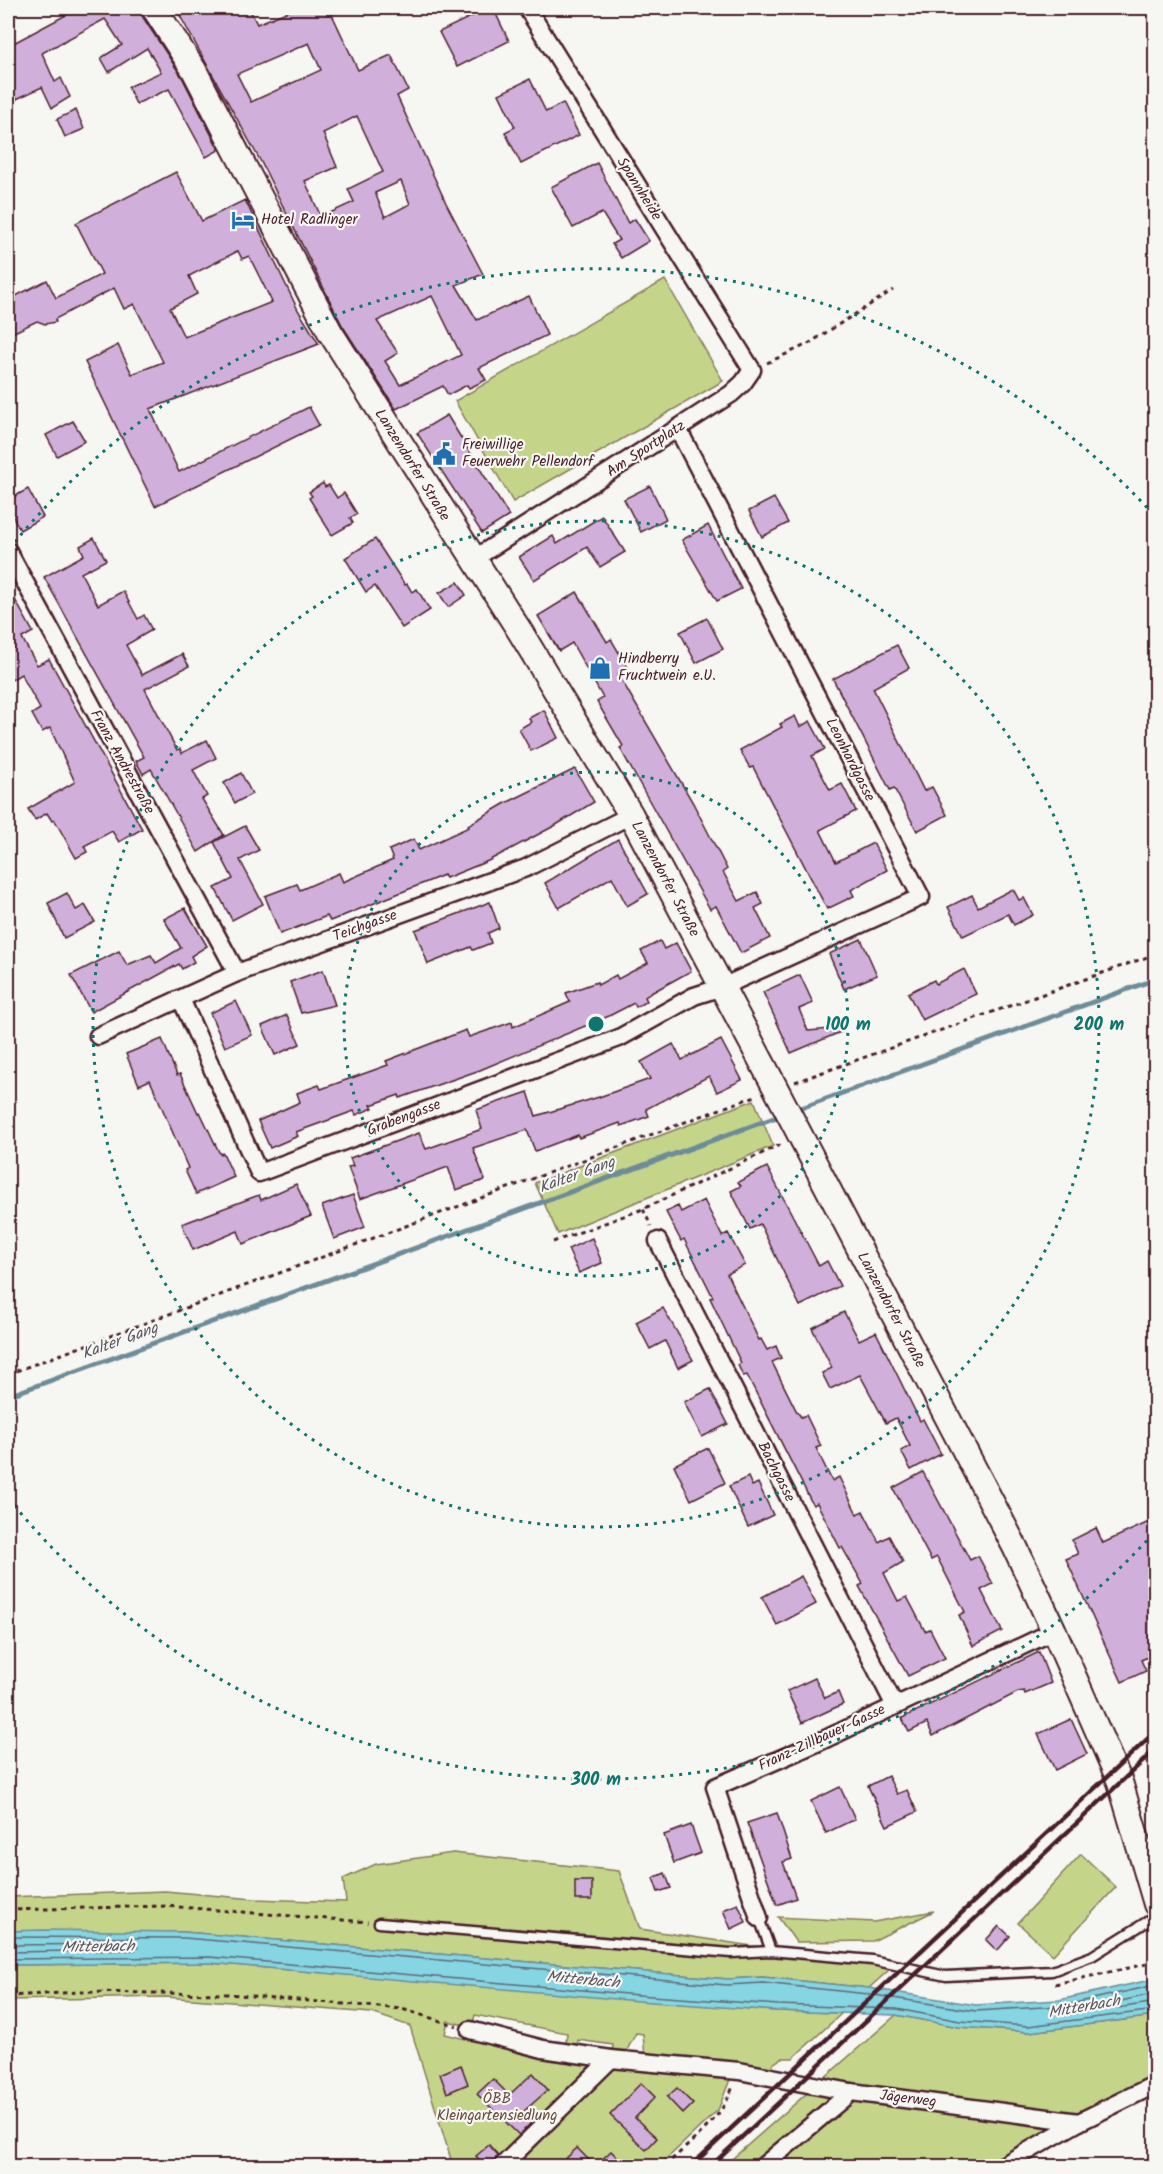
<svg xmlns="http://www.w3.org/2000/svg" width="1163" height="2174" viewBox="0 0 1163 2174" font-family="Kalam,sans-serif">
<style>
.green{fill:#c4d589;stroke:#877a5a;stroke-width:1.5}
.water{fill:#85d5e2;stroke:#6d8c99;stroke-width:1.5}
.lines{fill:none;stroke-linecap:round;stroke-linejoin:round}
.shore{stroke:#626874;stroke-width:1.5}
.stream{stroke:#6d8c99;stroke-width:5}
.building{fill:#d0afda;stroke:#4a1f2b;stroke-width:1.5;fill-rule:evenodd}
.lane-casing{stroke:#4a1f2b;stroke-width:13}
.street-casing{stroke:#4a1f2b;stroke-width:21}
.secondary-casing{stroke:#4a1f2b;stroke-width:28}
.path{stroke:#4a1f2b;stroke-width:3;stroke-dasharray:4.5 4.5;stroke-linecap:butt}
.lane{stroke:#f6f6f2;stroke-width:8}
.street{stroke:#f6f6f2;stroke-width:16}
.secondary{stroke:#f6f6f2;stroke-width:24}
.rail{stroke:#4a1f2b;stroke-width:4.5}
.ring{fill:none;stroke:#0f766e;stroke-width:3;stroke-dasharray:3 6}
.labels{text-anchor:middle;dominant-baseline:central;stroke-width:4.5;stroke-linejoin:round;paint-order:stroke}
.street-label{font-size:15px;fill:#4a1f2b;stroke:#f6f6f2}
.poi-label{font-size:15px;fill:#4a1f2b;stroke:#f6f6f2;text-anchor:start}
.park-label{font-size:15px;fill:#684c42;stroke:#f6f6f2}
.water-label{font-size:16px;font-style:italic;fill:#5c5662;stroke:#f6f6f2}
.centre{fill:#0f766e;stroke:#f6f6f2;stroke-width:3}
.ring-label{font-size:18px;text-anchor:middle;font-weight:bold;fill:#0f766e;stroke:#f6f6f2;stroke-width:4.5;stroke-linejoin:round;paint-order:stroke}
</style>
<rect width="100%" height="100%" fill="#f6f6f2"/>
<filter id="ink" filterUnits="userSpaceOnUse"><feTurbulence type="fractalNoise" baseFrequency=".0167" numOctaves="2"/><feDisplacementMap in="SourceGraphic" scale="12" xChannelSelector="R" yChannelSelector="G"/><feConvolveMatrix kernelMatrix="1 2 1 2 8 2 1 2 1" color-interpolation-filters="sRGB"/></filter>
<g filter="url(#ink)">
<!-- green -->
<g class="green">
<polygon points="665,280 723,381 513,502 455,401"/>
<polygon points="754,1100 773,1146 558,1234 535,1183"/>
<polygon points="453,1853 619,1871 640,1929 752,1946 900,1960 869,1988 763,1977 728,1979 184,1932 8,1931 8,1897 165,1891 254,1899 346,1902 343,1879 376,1864"/>
<polygon points="1081,1854 1116,1887 1053,1955 1018,1923"/>
<polygon points="934,1911 873,1941 796,1942 778,1917 874,1922"/>
<polygon points="210,1963 777,2011 842,2013 793,2058 782,2058 773,2064 772,2072 645,2056 643,2034 636,2033 625,2054 612,2055 613,2045 578,2040 577,2050 565,2049 567,2033 475,2015 472,2027 448,2021 445,2034 555,2061 731,2077 718,2110 659,2166 453,2166 410,2026 372,2013 166,1997 8,2000 8,1965"/>
<polygon points="896,2015 959,2027 1029,2032 1155,2016 1155,2075 995,2166 724,2166"/>
</g>
<!-- water -->
<polygon class="water" points="43,1930 184,1932 728,1979 763,1977 869,1988 976,2005 1059,2000 1155,1979 1155,2016 1029,2032 959,2027 896,2015 777,2011 638,2001 210,1963 8,1965 8,1931"/>
<g class="lines">
<!-- shore -->
<g class="shore">
<polyline points="8,1937 184,1938 727,1985 763,1983 868,1994 976,2011 1061,2006 1156,1985"/>
<polyline points="8,1945 135,1944 138,1947 135,1950 8,1952"/>
<polyline points="8,1959 210,1957 638,1995 778,2005 897,2009 960,2021 1028,2026 1156,2010"/>
<polyline points="1156,1993 1117,2002 1115,2005 1118,2008 1156,2002"/>
</g>
<!-- stream -->
<g class="stream">
<polyline points="793,1111 1156,979"/>
<polyline points="8,1396 782,1115"/>
</g>
</g>
<!-- building -->
<g class="building">
<polygon points="79,8 140,8 142,16 182,77 219,150 206,157 169,89 136,104 128,87 161,72 147,48 109,72 101,58 122,45 105,19 42,53 55,82 61,78 70,97 52,108 42,87 8,103 8,46"/>
<path d="M194 8H221L223 13 235 8H249L257 24 296 8H329L358 70 391 55 408 90 397 96 446 203 483 274 456 285 477 320 529 296 547 335 479 368 486 380 469 388 467 385 448 395 443 386 396 409 342 325 261 162 179 14ZM309 43 321 70 251 102 237 74ZM357 116 383 172 348 189 354 202 321 217 305 181 337 167 323 133ZM401 181 410 204 385 217 375 193ZM432 296 461 355 400 385 385 361 398 353 377 321Z"/>
<polygon points="489,8 493,8 509,41 457,67 439,32"/>
<polygon points="530,79 546,112 563,103 579,135 521,164 505,132 515,127 499,94"/>
<polygon points="76,110 84,129 65,137 57,119"/>
<polygon points="597,163 628,223 635,219 649,241 621,258 612,244 619,240 602,213 573,228 551,187"/>
<path d="M176 172 202 221 245 200 298 310 319 344 150 409 179 472 309 407 319 425 155 506 85 362 118 345 132 374 163 362 134 304 124 309 114 288 55 319 56 322 45 324 37 321 8 335V300L47 280 56 298 102 274 76 223ZM238 251 242 259 249 256 272 302 184 337 170 308 197 294 189 276Z"/>
<polygon points="447,415 509,516 482,533 417,433"/>
<polygon points="73,421 85,441 57,456 46,435"/>
<polygon points="323,483 325,487 329,485 337,498 344,493 357,514 350,518 353,523 332,535 309,498 312,496 309,492"/>
<polygon points="650,486 666,519 641,532 624,499"/>
<polygon points="28,489 43,517 20,530 8,507 8,500"/>
<polygon points="774,498 788,523 762,537 749,511"/>
<polygon points="602,516 625,552 600,567 587,547 534,580 519,557 553,536 557,544"/>
<polygon points="708,525 741,589 717,601 682,540"/>
<polygon points="94,538 106,560 81,573 98,605 123,591 138,619 144,615 152,630 126,645 142,675 182,654 189,666 145,689 177,750 180,749 182,753 207,740 216,758 193,770 207,796 202,799 224,835 198,852 151,769 143,774 136,761 144,757 44,577 84,555 80,546"/>
<polygon points="375,539 405,585 407,584 412,592 417,589 430,610 402,628 375,586 366,592 345,558"/>
<polygon points="458,582 466,595 448,607 439,593"/>
<polygon points="8,587 33,632 22,638 37,665 49,659 142,829 119,842 112,831 84,846 87,852 76,858 54,819 52,821 47,813 35,820 28,809 75,782 50,728 42,732 32,714 40,709 21,674 8,682"/>
<polygon points="577,592 607,642 611,639 628,668 618,674 693,803 727,869 723,872 739,901 757,892 763,904 755,908 770,938 741,953 716,906 710,909 637,779 620,748 623,746 597,702 603,698 572,643 559,651 538,616"/>
<polygon points="707,618 723,649 696,663 680,632"/>
<polygon points="897,645 909,668 873,688 924,791 932,787 947,815 917,831 894,788 890,790 833,679"/>
<polygon points="544,710 558,738 531,751 519,729 531,722 529,718"/>
<polygon points="795,716 800,727 810,721 825,749 812,756 830,790 842,784 856,811 820,830 836,862 873,843 887,870 851,890 854,896 827,909 753,767 750,768 740,750 782,727 780,724"/>
<polygon points="575,769 594,802 556,825 488,861 446,878 444,875 330,921 327,916 280,934 265,896 297,884 300,890 339,873 343,882 393,860 389,850 414,839 419,850 469,827 468,825 504,804"/>
<polygon points="241,773 252,794 235,803 224,783"/>
<polygon points="245,826 259,850 240,860 263,904 232,920 215,888 233,879 214,842"/>
<polygon points="618,839 648,894 627,906 612,877 559,908 545,883"/>
<polygon points="1013,889 1019,900 1024,898 1033,915 1014,925 1008,914 963,936 948,907 972,895 978,907"/>
<polygon points="67,893 76,910 85,905 95,922 64,938 48,903"/>
<polygon points="490,902 499,928 488,933 491,943 473,950 471,947 428,964 415,930"/>
<polygon points="185,908 207,946 191,956 194,962 182,969 179,964 91,1012 71,975 119,951 127,965 151,955 156,963 181,948 164,919"/>
<polygon points="861,939 877,975 844,989 829,954"/>
<polygon points="660,941 664,949 676,943 691,971 651,993 645,997 647,1001 636,1007 634,1003 609,1016 480,1070 400,1098 399,1095 371,1105 373,1108 356,1115 354,1111 296,1132 298,1136 270,1148 258,1121 300,1102 297,1093 319,1085 321,1089 388,1065 386,1061 466,1030 469,1037 512,1022 513,1027 570,1002 566,993 597,982 598,985 616,975 618,979 648,963 641,951"/>
<polygon points="964,969 976,994 922,1020 908,993 934,980 936,984"/>
<polygon points="323,970 335,1005 301,1013 290,982"/>
<polygon points="800,975 813,1003 799,1009 808,1031 843,1028 843,1031 791,1053 763,992"/>
<polygon points="236,1001 252,1035 225,1047 210,1013"/>
<polygon points="287,1015 300,1044 275,1055 262,1026"/>
<polygon points="162,1039 177,1075 180,1074 198,1113 200,1112 220,1154 223,1153 234,1177 196,1194 185,1170 188,1168 150,1080 139,1085 126,1054"/>
<polygon points="721,1040 742,1080 717,1092 709,1076 646,1109 649,1116 621,1126 620,1123 579,1138 578,1135 535,1151 527,1130 473,1148 485,1180 456,1190 448,1167 360,1199 348,1167 353,1166 350,1158 419,1133 426,1149 482,1129 476,1110 528,1092 536,1116 599,1097 650,1079 641,1062 673,1044 682,1060"/>
<polygon points="767,1167 819,1266 827,1261 840,1286 800,1306 760,1224 750,1229 731,1191 741,1186 738,1182"/>
<polygon points="296,1184 311,1216 243,1244 238,1231 193,1250 182,1224 259,1195 261,1200"/>
<polygon points="353,1195 365,1227 334,1239 322,1206"/>
<polygon points="704,1200 722,1236 728,1233 745,1265 727,1274 759,1340 761,1339 767,1350 776,1346 781,1358 772,1362 796,1410 801,1417 806,1415 821,1446 816,1448 832,1481 839,1477 857,1514 863,1511 879,1542 889,1536 903,1562 884,1573 898,1601 907,1597 925,1631 930,1629 945,1658 908,1676 859,1586 863,1584 842,1547 840,1548 817,1503 813,1505 747,1375 743,1376 738,1365 741,1363 710,1298 713,1297 684,1239 681,1241 666,1212 678,1206 681,1212"/>
<polygon points="592,1238 602,1263 579,1273 568,1249"/>
<polygon points="663,1308 693,1360 678,1368 665,1341 650,1349 636,1322"/>
<polygon points="844,1312 859,1340 876,1332 920,1421 923,1419 941,1454 911,1470 901,1451 910,1446 896,1418 886,1423 860,1375 830,1389 822,1373 832,1368 812,1328"/>
<polygon points="710,1389 728,1424 702,1437 684,1402"/>
<polygon points="708,1448 725,1483 691,1500 674,1465"/>
<polygon points="923,1472 970,1560 978,1556 993,1584 981,1590 1002,1631 973,1646 959,1615 965,1612 937,1557 931,1560 893,1488"/>
<polygon points="748,1477 752,1486 758,1483 773,1515 748,1527 729,1486"/>
<polygon points="1149,1522 1155,1535 1155,1654 1141,1660 1146,1671 1122,1682 1066,1559 1078,1554 1072,1540 1096,1528 1103,1543"/>
<polygon points="801,1576 816,1604 777,1625 762,1597"/>
<polygon points="1039,1652 1051,1683 1025,1694 1024,1691 1018,1692 933,1736 927,1723 909,1732 902,1718"/>
<polygon points="815,1678 825,1698 838,1692 843,1704 802,1723 787,1691"/>
<polygon points="1071,1719 1087,1754 1055,1770 1038,1734"/>
<polygon points="888,1776 897,1794 907,1790 917,1812 887,1826 868,1786"/>
<polygon points="840,1787 855,1819 826,1833 811,1801"/>
<polygon points="777,1813 792,1859 783,1862 796,1898 777,1905 747,1823"/>
<polygon points="691,1825 701,1853 674,1863 664,1835"/>
<polygon points="665,1873 671,1888 658,1892 653,1878"/>
<rect x="575" y="1881" width="17" height="19"/>
<polygon points="738,1904 746,1922 731,1929 723,1910"/>
<polygon points="999,1926 1010,1936 997,1951 986,1940"/>
<polygon points="461,2065 468,2084 447,2093 440,2074"/>
<polygon points="533,2073 548,2090 523,2112 532,2122 519,2135 477,2094 493,2079 509,2095"/>
<polygon points="641,2083 655,2097 635,2118 657,2138 646,2150 610,2115"/>
<polygon points="677,2088 693,2104 683,2114 667,2097"/>
<polygon points="489,2145 498,2155 491,2166 485,2166 476,2156"/>
<polygon points="577,2148 595,2166 611,2151 626,2166 558,2166"/>
</g>
<g class="lines">
<!-- lane casing -->
<g class="lane-casing">
<g id="lane">
<polyline points="759,1918 771,1951"/>
<polyline points="379,1923 731,1953 771,1951 872,1960 946,1976 1052,1971 1092,1956 1156,1916"/>
</g>
</g>
<!-- street casing -->
<g class="street-casing">
<g id="street">
<polyline points="8,551 237,973"/>
<polyline points="472,560 731,394 743,383 752,370 527,8"/>
<polyline points="181,999 259,1173 619,1038 694,996 722,987 921,897 678,429"/>
<polyline points="98,1036 237,973 526,868 631,815"/>
<polyline points="658,1241 894,1704"/>
<polyline points="759,1918 715,1787 819,1742 1054,1631"/>
<polyline points="470,2030 543,2049 611,2059 739,2071 851,2092 1079,2122 1156,2084"/>
<polyline points="502,2166 611,2059"/>
<polyline points="763,2166 851,2092"/>
<polyline points="1002,2166 1079,2122"/>
</g>
</g>
<!-- secondary casing -->
<g class="secondary-casing">
<polyline id="secondary" points="154,8 194,70 330,332 521,633 631,815 776,1089 1015,1547 1054,1631 1120,1782 1156,1904"/>
</g>
<!-- path -->
<g class="path">
<polyline points="767,363 808,344 893,290"/>
<polyline points="795,1082 1156,954"/>
<polyline points="643,1209 651,1226"/>
<polyline points="553,1242 643,1209 782,1144"/>
<polyline points="8,1374 758,1095"/>
<polyline points="8,1910 166,1906 368,1922"/>
<polyline points="1055,1984 1156,1962"/>
<polyline points="8,1996 80,1992 228,1994 402,2009 457,2026"/>
<path d="M665 2166C690 2142 722 2120 733 2086"/>
</g>
<!-- lane -->
<use href="#lane" class="lane"/>
<!-- street -->
<use href="#street" class="street"/>
<!-- secondary -->
<use href="#secondary" class="secondary"/>
<!-- rail -->
<g class="rail">
<polyline points="691,2166 1156,1731"/>
<polyline points="711,2166 1156,1749"/>
</g>
</g>
</g>
<!-- distance rings -->
<g class="ring">
<circle cx="596" cy="1024" r="252"/>
<circle cx="596" cy="1024" r="503"/>
<path d="M1153 1534A755 755 0 0 1 9 1499M9 549A755 755 0 0 1 1153 514"/>
</g>
<!-- icons -->
<defs>
<g id="hotel-bare" transform="scale(1.8)"><path d="M-6-4.5h1.5V1H6V5H4.5V3h-9V5H-6ZM-4 0a1.8 1.8 0 1 1 3.6 0ZM.5 0V-2.5h3Q6-2.5 6 0Z" fill="#1f6fb2" stroke="#f6f6f2" stroke-width="2.5" paint-order="stroke"/></g>
<g id="civic-bare" transform="scale(1.8)"><path d="M-.6-6.5H3V-4.5H.6V-3L4-1V1h2V6H-6V1h2V-1L-.6-3ZM-1.2 2.5V6h2.4V2.5Z" fill="#1f6fb2" stroke="#f6f6f2" stroke-width="2.5" paint-order="stroke"/></g>
<g id="shop-bare" transform="scale(1.8)"><path d="M-5-2.5h2.3a2.7 3.5 0 0 1 5.4 0H5L5.5 6h-11ZM-1.5-2.5h3a1.5 2.3 0 0 0-3 0Z" fill="#1f6fb2" stroke="#f6f6f2" stroke-width="2.5" paint-order="stroke"/></g>
</defs>
<g fill-rule="evenodd">
<use href="#hotel-bare" x="243" y="220"/>
<use href="#civic-bare" x="444" y="454"/>
<use href="#shop-bare" x="600" y="668"/>
</g>
<g class="labels">
<!-- street labels -->
<g class="street-label">
<text transform="translate(639 189) rotate(58)">Spannheide</text>
<text transform="translate(646 449) rotate(-33)">Am Sportplatz</text>
<text transform="translate(412 465) rotate(58)">Lanzendorfer Straße</text>
<text transform="translate(850 760) rotate(63)">Leonhardgasse</text>
<text transform="translate(122 762) rotate(61)">Franz Andrestraße</text>
<text transform="translate(665 879) rotate(62)">Lanzendorfer Straße</text>
<text transform="translate(365 926) rotate(-20)">Teichgasse</text>
<text transform="translate(404 1118) rotate(-21)">Grabengasse</text>
<text transform="translate(891 1310) rotate(62)">Lanzendorfer Straße</text>
<text transform="translate(776 1472) rotate(63)">Bachgasse</text>
<text transform="translate(822 1738) rotate(-25)">Franz-Zillbauer-Gasse</text>
<text transform="translate(908 2099) rotate(7)">Jägerweg</text>
</g>
<!-- poi labels -->
<g class="poi-label">
<text x="261" y="220">Hotel Radlinger</text>
<text x="462" y="445">Freiwillige<tspan x="462" dy="17">Feuerwehr Pellendorf</tspan></text>
<text x="618" y="659">Hindberry<tspan x="618" dy="17">Fruchtwein e.U.</tspan></text>
</g>
<!-- park labels -->
<g class="park-label">
<text x="497" y="2099">ÖBB<tspan x="497" dy="17">Kleingartensiedlung</tspan></text>
</g>
<!-- water labels -->
<g class="water-label">
<text transform="translate(577 1175) rotate(-20)">Kalter Gang</text>
<text transform="translate(120 1341) rotate(-20)">Kalter Gang</text>
<text transform="translate(98 1947) rotate(-1)">Mitterbach</text>
<text transform="translate(583 1980) rotate(5)">Mitterbach</text>
<text transform="translate(1084 2007) rotate(-10)">Mitterbach</text>
</g>
</g>
<circle cx="596" cy="1024" r="9" class="centre"/>
<g class="ring-label">
<text x="848" y="1030">100 m</text>
<text x="1099" y="1030">200 m</text>
<text x="596" y="1785">300 m</text>
</g>
<!-- margin -->
<rect width="1163" height="2174" fill="none" stroke="#f6f6f2" stroke-width="30"/>
<rect x="15" y="15" width="1133" height="2144" fill="none" stroke="#4a1f2b" stroke-width="2" filter="url(#ink)"/>
</svg>
